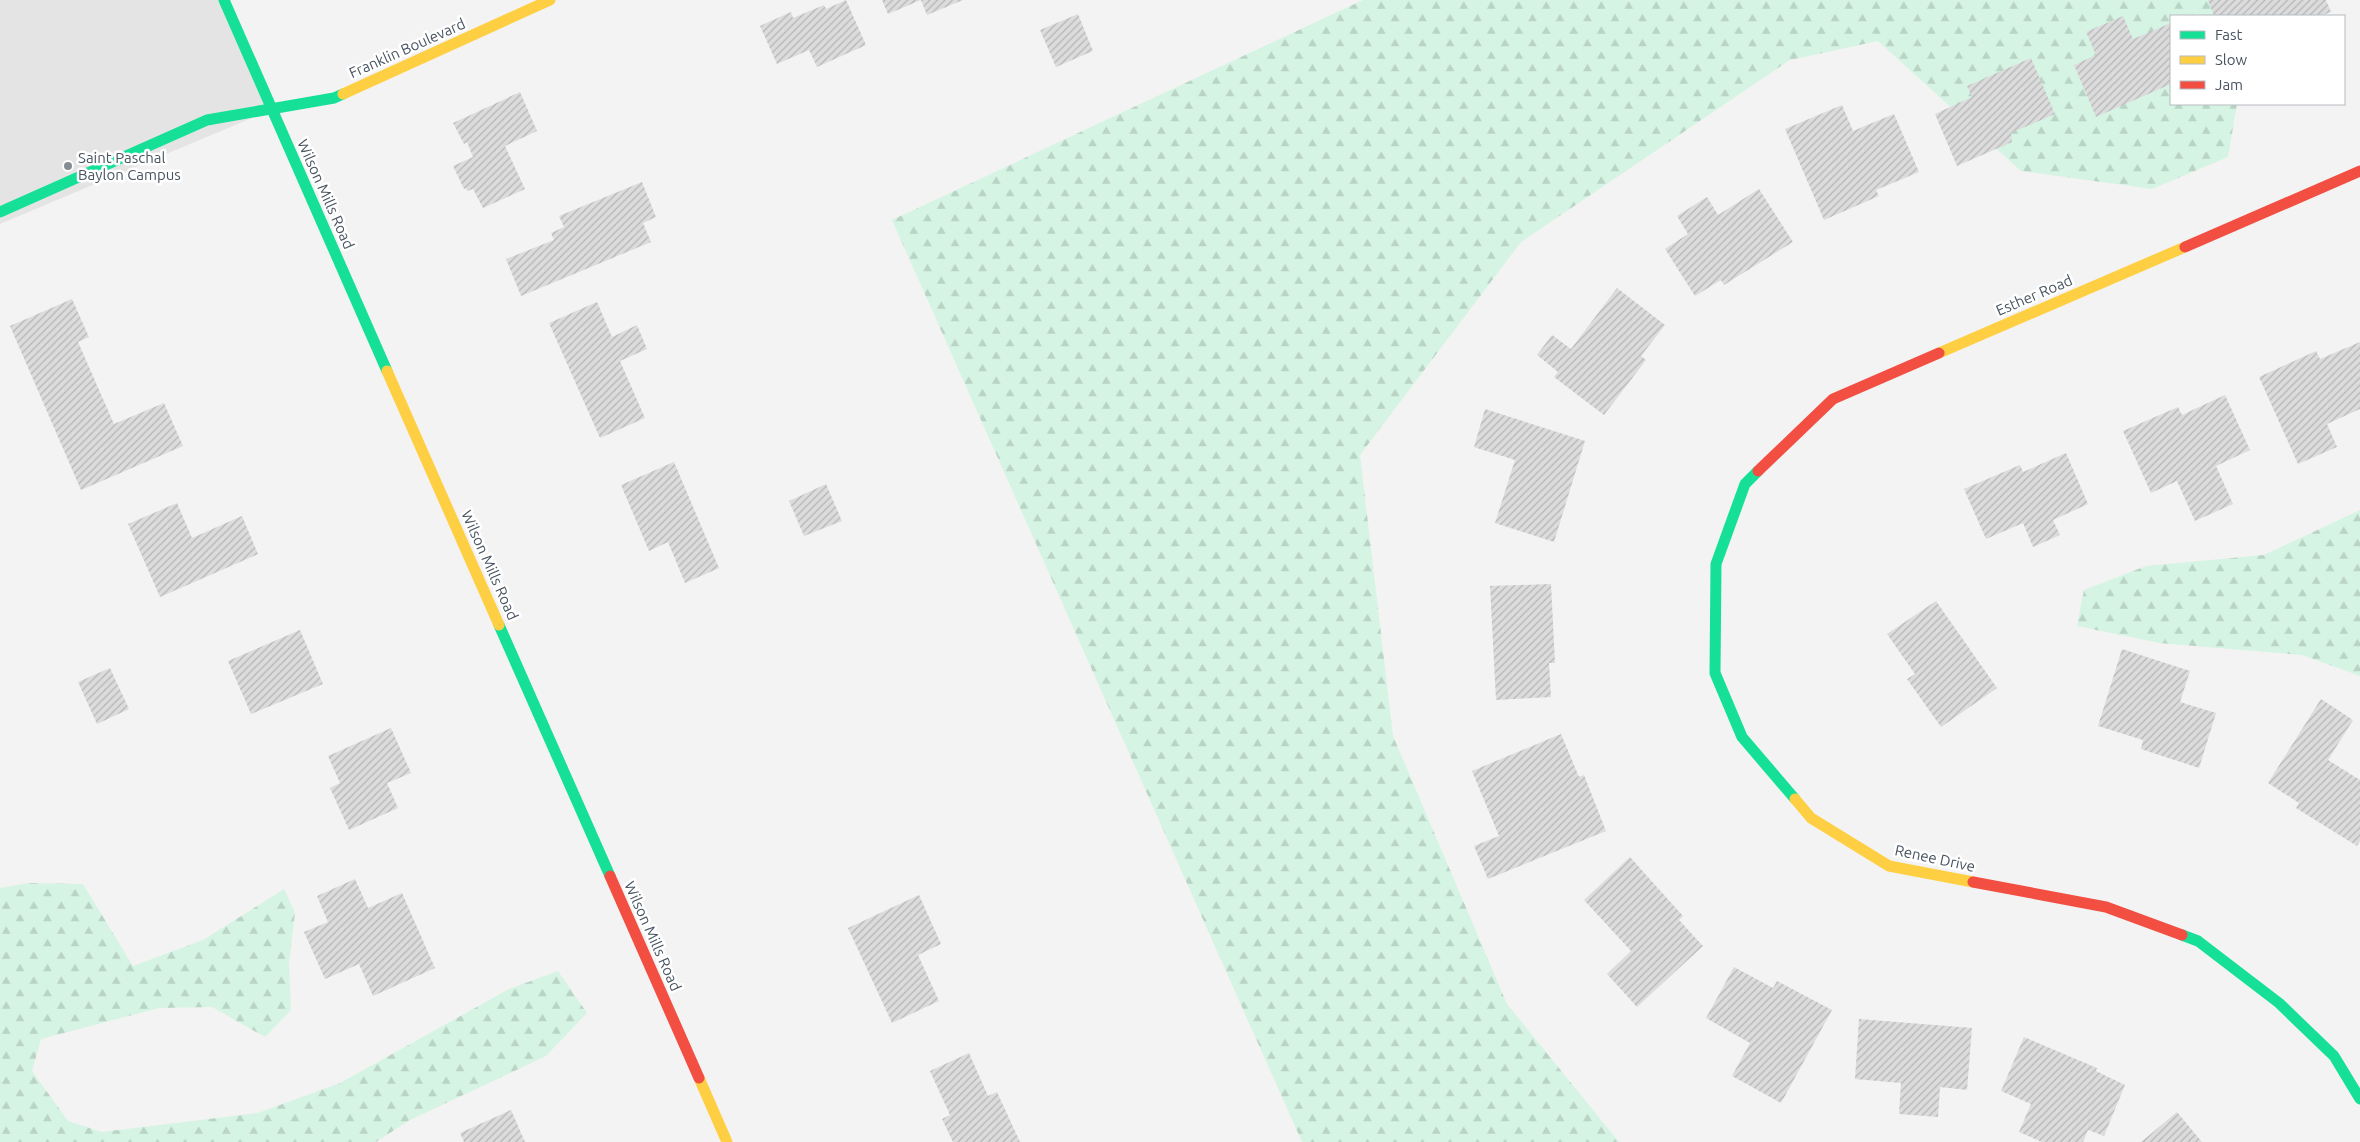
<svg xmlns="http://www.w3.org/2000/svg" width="2360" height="1142" viewBox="0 0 2360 1142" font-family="Ubuntu,sans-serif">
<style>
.education{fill:#e4e4e5}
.forest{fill:url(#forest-firs)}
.building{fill:url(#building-hatch)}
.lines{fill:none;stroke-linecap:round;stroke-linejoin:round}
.fast{stroke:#16e098;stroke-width:11}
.slow{stroke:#ffcf43;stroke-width:11}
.jam{stroke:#f24e42;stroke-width:11}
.poi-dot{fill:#848c94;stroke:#fff;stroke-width:2}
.labels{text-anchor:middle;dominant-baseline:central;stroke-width:5;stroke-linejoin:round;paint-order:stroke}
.street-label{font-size:15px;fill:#485461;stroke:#fff}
.poi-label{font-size:15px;fill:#485461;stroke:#fff;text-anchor:start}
</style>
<defs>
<pattern id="forest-firs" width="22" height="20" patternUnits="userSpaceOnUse" patternTransform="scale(1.25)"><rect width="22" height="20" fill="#d6f4e3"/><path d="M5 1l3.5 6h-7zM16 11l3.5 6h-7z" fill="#b9d3c5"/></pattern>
<pattern id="building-hatch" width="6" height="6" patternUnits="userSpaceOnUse" patternTransform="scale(1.25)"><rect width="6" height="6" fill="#dcdcdd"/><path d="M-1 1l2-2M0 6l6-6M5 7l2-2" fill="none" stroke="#b4b5b7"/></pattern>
</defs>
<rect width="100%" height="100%" fill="#f3f3f3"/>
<!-- education -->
<polygon class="education" points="0,0 224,0 273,109 0,224"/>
<!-- forest -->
<g class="forest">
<polygon points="1363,0 2254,0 2251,16 2171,16 2171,104 2237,104 2228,157 2152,189 2021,171 1878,41 1790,60 1521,242 1360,455 1393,736 1507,1004 1619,1142 1302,1142 892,220"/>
<polygon points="2360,510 2360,676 2302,655 2159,643 2077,626 2084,590 2146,566 2264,555"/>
<polygon points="28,883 83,884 133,966 203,940 284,889 295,913 289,963 291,1010 265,1037 212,1007 159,1008 41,1039 32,1071 68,1121 102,1132 258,1113 340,1083 509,989 558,971 587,1013 546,1056 408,1121 376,1142 0,1142 0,888"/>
</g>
<!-- building -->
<g class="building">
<polygon points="846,0 866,45 817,67 809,50 777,64 760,26 791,12 793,18 824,5 826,9"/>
<polygon points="882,0 921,0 888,14"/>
<polygon points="921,0 963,0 927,15"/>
<polygon points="2208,0 2326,0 2331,12 2320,16 2214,16"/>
<polygon points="1078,14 1093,51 1056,67 1040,30"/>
<polygon points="2123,16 2133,39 2171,23 2171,84 2096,117 2074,65 2096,55 2086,32"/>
<polygon points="2031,58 2055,114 2011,133 2012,142 1957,166 1935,114 1972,97 1967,86"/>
<polygon points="520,92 537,131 505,146 525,189 483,208 473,189 467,191 466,188 464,189 453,166 473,157 467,142 464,144 453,123"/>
<polygon points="1842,105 1853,131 1894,114 1919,172 1876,190 1879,196 1824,220 1785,129"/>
<polygon points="642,182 656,217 643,223 651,242 521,296 506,259 554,240 551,233 564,227 559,216"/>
<polygon points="1759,189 1793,242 1724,285 1721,280 1695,296 1665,249 1688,234 1677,216 1707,197 1718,215"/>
<polygon points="1617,288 1665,325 1641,356 1646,360 1604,415 1554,377 1558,372 1537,355 1552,335 1571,349"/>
<polygon points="72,299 89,337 78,342 114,424 164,403 183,446 81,490 10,326"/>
<polygon points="597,302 612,337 637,325 647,349 620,361 645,418 600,438 549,323"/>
<polygon points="2360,342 2360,409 2327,424 2337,447 2298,464 2259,377 2316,351 2320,359"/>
<polygon points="2225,395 2250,450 2216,466 2233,504 2195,521 2177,481 2151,493 2123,431 2178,407 2182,415"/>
<polygon points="1485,409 1585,441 1554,542 1495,523 1515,460 1474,447"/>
<polygon points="2066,453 2088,504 2053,520 2060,535 2033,547 2023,523 1986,539 1964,489 2020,465 2023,472"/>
<polygon points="674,462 719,568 685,583 668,542 649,551 621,485"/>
<polygon points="826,484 842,521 804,536 789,501"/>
<polygon points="177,503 192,538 242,516 258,554 160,597 128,524"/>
<polygon points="1551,584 1555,663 1549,663 1551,697 1496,700 1490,586"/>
<polygon points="1936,601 1997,688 1941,727 1907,679 1915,674 1887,634"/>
<polygon points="300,630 323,684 251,714 228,661"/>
<polygon points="2122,649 2190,671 2180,702 2216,713 2199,768 2141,749 2143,740 2098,726"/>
<polygon points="110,668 129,709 97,724 78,682"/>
<polygon points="2321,699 2353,720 2328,760 2360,780 2360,841 2357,846 2296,808 2299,803 2268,783"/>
<polygon points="391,728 411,773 387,783 398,808 349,830 330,788 340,783 328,756"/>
<polygon points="1561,734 1579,777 1584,775 1606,831 1488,879 1474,846 1499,836 1472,771"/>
<polygon points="1630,857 1683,916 1679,920 1703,946 1637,1007 1607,974 1631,951 1584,900"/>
<polygon points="355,879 368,908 402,893 435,968 373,996 359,964 325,979 304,932 328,922 317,896"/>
<polygon points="919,895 941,944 918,955 939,1001 892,1023 848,928"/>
<polygon points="1734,967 1773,988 1777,981 1832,1010 1781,1103 1732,1076 1750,1043 1706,1018"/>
<polygon points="1859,1019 1972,1028 1967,1090 1940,1087 1938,1117 1899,1114 1901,1083 1855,1079"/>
<polygon points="2024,1037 2097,1068 2096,1071 2125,1085 2104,1136 2088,1130 2083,1142 2042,1142 2019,1132 2031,1104 2001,1091"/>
<polygon points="969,1053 988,1096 997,1092 1020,1142 953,1142 942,1119 950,1115 930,1071"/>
<polygon points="511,1110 525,1142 464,1142 460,1133"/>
<polygon points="2177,1112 2202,1142 2141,1142"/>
</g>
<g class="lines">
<!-- fast -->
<g class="fast">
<polyline points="224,0 387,371"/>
<polyline points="0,212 207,120 334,98 343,94"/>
<polyline points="1758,471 1745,484 1716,564 1715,673 1742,737 1795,799"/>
<polyline points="499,625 610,876"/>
<polyline points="2182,935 2198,941 2279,1003 2334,1056 2360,1099"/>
</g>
<!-- slow -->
<g class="slow">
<polyline points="343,94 550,0"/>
<polyline points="1939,353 2185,247"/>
<polyline points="387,371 499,625"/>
<polyline points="1795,799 1811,818 1889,866 1973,882"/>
<polyline points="699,1078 727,1142"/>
</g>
<!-- jam -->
<g class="jam">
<polyline points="2185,247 2360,171"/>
<polyline points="1758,471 1833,399 1939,353"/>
<polyline points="610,876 699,1078"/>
<polyline points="1973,882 2106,907 2182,935"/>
</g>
</g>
<!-- markers -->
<circle class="poi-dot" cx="68" cy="166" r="5"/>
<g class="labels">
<!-- street labels -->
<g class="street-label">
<text transform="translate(407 48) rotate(-24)">Franklin Boulevard</text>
<text transform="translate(326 194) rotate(66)">Wilson Mills Road</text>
<text transform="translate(2034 295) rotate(-23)">Esther Road</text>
<text transform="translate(490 565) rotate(66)">Wilson Mills Road</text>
<text transform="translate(1935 858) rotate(12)">Renee Drive</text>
<text transform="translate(653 936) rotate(66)">Wilson Mills Road</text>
</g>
<!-- poi labels -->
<g class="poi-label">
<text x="78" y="157">Saint Paschal<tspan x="78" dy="17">Baylon Campus</tspan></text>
</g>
</g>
<!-- legend -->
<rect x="2170" y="15" width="175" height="90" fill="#ffffff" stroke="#b6bbc0"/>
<rect x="2180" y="31" width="25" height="8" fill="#16e098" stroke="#b6bbc0"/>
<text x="2215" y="40" font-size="15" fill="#485461">Fast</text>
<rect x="2180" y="56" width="25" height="8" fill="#ffcf43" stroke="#b6bbc0"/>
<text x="2215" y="65" font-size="15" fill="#485461">Slow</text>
<rect x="2180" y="81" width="25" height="8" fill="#f24e42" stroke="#b6bbc0"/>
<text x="2215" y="90" font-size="15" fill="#485461">Jam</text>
</svg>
